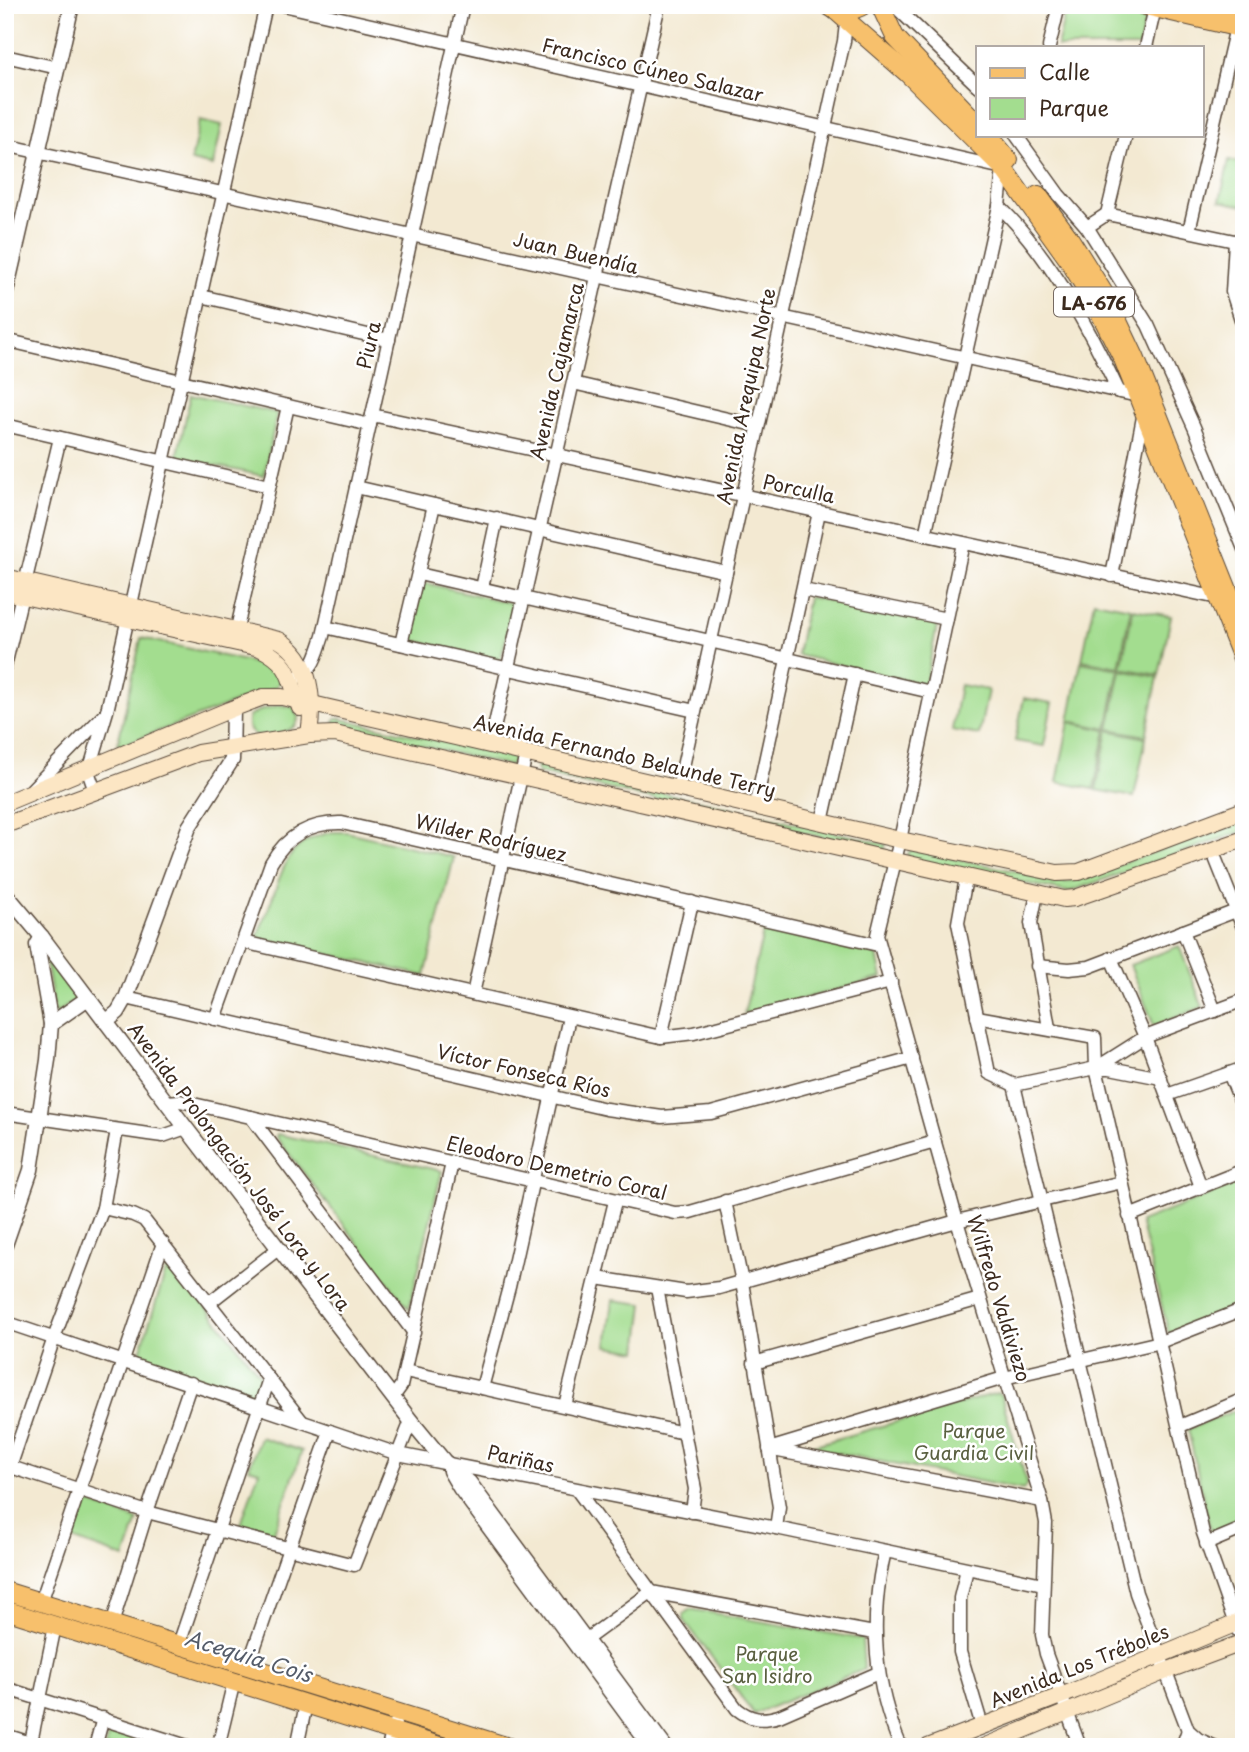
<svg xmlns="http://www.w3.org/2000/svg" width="1249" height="1752" viewBox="0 0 1249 1752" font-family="'Playpen Sans',sans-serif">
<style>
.green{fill:#a3dd8f;stroke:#6f8456;stroke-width:2}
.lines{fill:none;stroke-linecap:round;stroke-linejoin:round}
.minor-casing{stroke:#574739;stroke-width:15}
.tertiary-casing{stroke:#574739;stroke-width:17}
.secondary-casing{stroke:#574739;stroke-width:18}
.primary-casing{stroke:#574739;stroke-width:20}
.minor{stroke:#fff;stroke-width:12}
.tertiary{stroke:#fff;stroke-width:14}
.secondary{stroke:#fce6c4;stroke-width:16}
.primary{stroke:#f7c06c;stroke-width:18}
.labels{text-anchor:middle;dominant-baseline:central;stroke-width:5;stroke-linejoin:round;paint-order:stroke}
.shield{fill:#fff;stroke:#766a62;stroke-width:2}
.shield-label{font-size:18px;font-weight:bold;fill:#3b2a1e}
.street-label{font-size:19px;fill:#3b2a1e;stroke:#fff}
.park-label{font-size:19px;fill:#5a6040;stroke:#fff}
.water-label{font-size:21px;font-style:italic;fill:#555c69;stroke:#fff}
</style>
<rect width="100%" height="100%" fill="#fff"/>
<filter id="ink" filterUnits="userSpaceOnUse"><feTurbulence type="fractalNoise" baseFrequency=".0143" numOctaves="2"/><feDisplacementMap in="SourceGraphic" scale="14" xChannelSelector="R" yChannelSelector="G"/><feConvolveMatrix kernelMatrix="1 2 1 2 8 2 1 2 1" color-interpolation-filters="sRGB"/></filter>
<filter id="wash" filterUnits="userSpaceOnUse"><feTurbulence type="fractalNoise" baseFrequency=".00686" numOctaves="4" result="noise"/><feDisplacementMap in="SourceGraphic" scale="28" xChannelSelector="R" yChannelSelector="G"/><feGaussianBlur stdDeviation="1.57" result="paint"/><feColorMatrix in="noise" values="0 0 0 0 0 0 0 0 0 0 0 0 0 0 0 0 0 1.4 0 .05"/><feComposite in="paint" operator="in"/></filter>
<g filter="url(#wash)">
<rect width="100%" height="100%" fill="#f3e9d2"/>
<!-- green -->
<g class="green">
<polygon points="1067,5 1082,5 1145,20 1139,47 1057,47"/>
<polygon points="200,120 222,125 213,166 191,161"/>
<polygon points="1229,160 1244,164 1244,206 1220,201"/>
<polygon points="1244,253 1244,316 1237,300 1240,257"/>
<polygon points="191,394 277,413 264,476 177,458"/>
<polygon points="425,583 515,604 500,661 412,640 410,637 422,585"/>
<polygon points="808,597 938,621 925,685 797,655"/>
<polygon points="1094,601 1131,608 1119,667 1082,660"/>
<polygon points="1133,609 1171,616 1159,675 1121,668"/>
<polygon points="141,638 277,668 281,680 276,687 119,746 118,743"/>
<polygon points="1081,662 1119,669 1107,729 1069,721"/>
<polygon points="1121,670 1158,677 1146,736 1109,729"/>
<polygon points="960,685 988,690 979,735 952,730"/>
<polygon points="1024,698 1052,703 1044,746 1015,741"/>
<path d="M280 705 293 707C296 712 300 717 297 723 291 735 240 748 249 716L263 709Z"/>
<polygon points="337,718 513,757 514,760 510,766 336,726 334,722"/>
<polygon points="1069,722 1106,730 1094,789 1057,782"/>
<polygon points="1108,730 1146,738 1134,797 1096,790"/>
<polygon points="539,764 886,844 884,851 538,773 536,767"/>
<polygon points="1244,821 1244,831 1068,892 908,859 907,855 911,849 1067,882"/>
<path d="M333 832H347L454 857 425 976 257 938C262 924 268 910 273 896 286 860 291 840 333 832Z"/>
<polygon points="764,929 877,955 882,978 744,1014"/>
<polygon points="1179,946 1203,1007 1154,1026 1130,965"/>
<polygon points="48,960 78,999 55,1014 46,961"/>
<polygon points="277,1134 442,1171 409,1309 276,1137"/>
<polygon points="1244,1181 1244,1305 1169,1334 1140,1222"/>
<polygon points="174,1265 266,1383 259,1400 138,1358 167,1268"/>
<polygon points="613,1300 644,1304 638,1351 607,1346"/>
<polygon points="997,1393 1001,1395 1027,1484 1023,1490 813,1448 812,1446"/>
<polygon points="1242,1408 1244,1414 1244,1520 1211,1534 1188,1429"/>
<polygon points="260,1437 302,1451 272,1538 240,1527 259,1471 249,1468"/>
<polygon points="86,1502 138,1520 125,1558 72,1539"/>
<polygon points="690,1609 862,1639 864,1669 754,1714 684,1620 684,1614"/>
<polygon points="110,1729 154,1742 153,1747 105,1747"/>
</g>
</g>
<g filter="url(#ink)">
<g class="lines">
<!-- minor casing -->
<g class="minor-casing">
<g id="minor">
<polyline points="283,5 1003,168"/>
<polyline points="899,5 900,11 978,86"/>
<polyline points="1049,47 1059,5"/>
<polyline points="1146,47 1155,8"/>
<polyline points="5,56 58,68"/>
<polyline points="1016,135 1059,195 1087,227 1148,325 1194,427 1244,549"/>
<polyline points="5,145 1138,396"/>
<path d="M999 206C1051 257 1088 327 1119 392"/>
<polyline points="1107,214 1126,135"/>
<polyline points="1087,227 1107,214 1244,243"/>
<polyline points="1189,231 1236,27"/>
<polyline points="1235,241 1232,292 1244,329"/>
<polyline points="201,296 389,340"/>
<polyline points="5,340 370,425"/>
<polyline points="573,383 758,426"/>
<polyline points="372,415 1218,598"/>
<polyline points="5,425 269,486"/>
<polyline points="356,487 726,572"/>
<polyline points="925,535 999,206 1003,168"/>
<polyline points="963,543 900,840 877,935 957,1221 1042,1501 1046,1523 1042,1635 1046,1654 1080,1747"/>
<polyline points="419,574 931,692"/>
<polyline points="1112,576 1144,412"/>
<polyline points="482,588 497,518"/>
<polyline points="803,590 947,619"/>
<polyline points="325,627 695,711"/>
<polyline points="235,637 288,406"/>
<polyline points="401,644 434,505"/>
<polyline points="5,666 60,438"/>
<path d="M292 680C315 668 315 660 323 636L463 5"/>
<polyline points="490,746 659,5"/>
<polyline points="32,789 105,714"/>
<polyline points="678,789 844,41 847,15"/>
<polyline points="95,791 89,774 90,768 107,711 266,5"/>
<polyline points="755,807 819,512"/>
<polyline points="822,822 855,674"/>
<polyline points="1212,850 1244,930"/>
<polyline points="966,878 958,923 989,1073 1014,1085"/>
<polyline points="1037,894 1031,923 1049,1028"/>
<polyline points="1183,931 1215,1011"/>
<polyline points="243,942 661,1037 694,1033 891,982"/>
<polyline points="1111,958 1145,1037 1201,1187"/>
<polyline points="1037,966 1069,969 1089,967 1236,911"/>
<polyline points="473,994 526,754"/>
<polyline points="126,998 606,1109 662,1117 711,1113 912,1058"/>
<polyline points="977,1017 1095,1038 1096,1068 1203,1533 1235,1624 1244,1642"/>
<path d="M215 1019 271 863C286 836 311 822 342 823L878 945"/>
<polyline points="661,1037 692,902"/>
<polyline points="1096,1068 1110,1068 1161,1078"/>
<polyline points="1229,1073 1244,1110"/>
<polyline points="1014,1085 1136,1593 1188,1730 1198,1739 1216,1747"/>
<polyline points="1014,1085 1096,1068 1145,1037 1244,1000"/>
<polyline points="1167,1095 1244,1068"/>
<polyline points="167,1102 180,1101 675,1213 690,1212 935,1142"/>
<polyline points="5,1113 148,1134 163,1136 186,1128"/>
<polyline points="251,1117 414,1333"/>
<polyline points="725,1201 742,1282 779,1507 776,1528"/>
<polyline points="103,1208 133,1215 144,1220 301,1420"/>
<polyline points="1129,1216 1244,1170"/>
<polyline points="597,1278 686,1292 719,1288 957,1221 1122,1182"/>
<polyline points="657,1288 695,1489 692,1512"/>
<polyline points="210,1302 278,1249"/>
<polyline points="5,1322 398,1454 776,1528 1043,1584"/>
<polyline points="754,1363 980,1299"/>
<polyline points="405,1371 684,1433"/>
<polyline points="482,1388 509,1287 569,1017"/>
<polyline points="393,1397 401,1386 452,1163"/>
<polyline points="565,1406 615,1201"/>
<polyline points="1180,1426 1244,1399"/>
<polyline points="769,1449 1004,1378 1160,1342 1244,1309"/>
<polyline points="773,1450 1042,1501"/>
<polyline points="5,1465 147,1512 354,1565 411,1421"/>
<polyline points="5,1482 54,1338 103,1208 117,1130"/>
<path d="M577 1490 737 1709C751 1720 762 1721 779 1716L878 1673"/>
<polyline points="1206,1544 1244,1528"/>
<path d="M885 1551C869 1619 873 1683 901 1747"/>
<polyline points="967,1569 960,1598 960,1652 982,1726"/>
<polyline points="41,1602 163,1243"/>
<polyline points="112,1624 147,1512 191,1383"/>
<polyline points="179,1644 269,1379"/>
<polyline points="580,1644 651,1592 874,1633"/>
<polyline points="248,1666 330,1431"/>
<polyline points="5,1688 190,1747"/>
<polyline points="5,1735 43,1747"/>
<polyline points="30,1747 55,1626"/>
<polyline points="95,1747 103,1718"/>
<polyline points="218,1747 234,1681"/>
<polyline points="297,1747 306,1704"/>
<polyline points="388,1747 395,1724"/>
<polyline points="1182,1747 1188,1730"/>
</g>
</g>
<!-- tertiary casing -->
<g class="tertiary-casing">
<g id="tertiary">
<polyline points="5,296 72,5"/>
<polyline points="5,893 42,937 186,1128 411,1421 444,1461 469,1482 665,1747"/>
<polyline points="106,1022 118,1012 126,998 189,827 232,760 233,709"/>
<polyline points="51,1024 88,998"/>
<polyline points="5,1245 31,1170 48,1060 51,1024 37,945 42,937"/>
<polyline points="450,1471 460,1488 651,1747"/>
</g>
</g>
<!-- secondary casing -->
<g class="secondary-casing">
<g id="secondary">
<path d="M5 577 279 640C312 659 314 701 309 735"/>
<path d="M5 592 260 648C292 664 289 678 300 708"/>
<polyline points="5,803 229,710 263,697 282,697 900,840 1057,873 1079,872 1244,810"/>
<polyline points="5,825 198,753 309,735 335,734 1064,899 1075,898 1244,839"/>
<polyline points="928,1747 1076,1690 1244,1620"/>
<polyline points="983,1747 1166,1671 1244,1642"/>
</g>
</g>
<!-- primary casing -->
<g class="primary-casing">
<g id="primary">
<polyline points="880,5 895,37 978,124"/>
<polyline points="1142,5 1244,29"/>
<polyline points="1213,5 1244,12"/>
<path d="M830 7C840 14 854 11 864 5"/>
<polyline points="836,11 907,73 1003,168 1068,259 1097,307 1123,359 1244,663"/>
<polyline points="988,135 1009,160"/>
<polyline points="1038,195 1070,239 1107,298 1135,357 1244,630"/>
<polyline points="5,1591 509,1747"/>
<polyline points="5,1610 443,1747"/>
</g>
</g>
<!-- minor -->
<use href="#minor" class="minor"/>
<!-- tertiary -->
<use href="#tertiary" class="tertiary"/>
<!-- secondary -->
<use href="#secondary" class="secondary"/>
<!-- primary -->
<use href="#primary" class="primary"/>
</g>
</g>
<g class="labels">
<!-- shield labels -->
<rect class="shield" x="1054" y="287.5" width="80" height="29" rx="5"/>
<g class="shield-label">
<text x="1094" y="302">LA-676</text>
</g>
<!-- street labels -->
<g class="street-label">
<text transform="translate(653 69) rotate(13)">Francisco Cúneo Salazar</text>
<text transform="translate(576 252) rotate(13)">Juan Buendía</text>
<text transform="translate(368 345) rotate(-77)">Piura</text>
<text transform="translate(556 371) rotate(-77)">Avenida Cajamarca</text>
<text transform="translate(745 396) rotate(-78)">Avenida Arequipa Norte</text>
<text transform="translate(799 488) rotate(12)">Porculla</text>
<text transform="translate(625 755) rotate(13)">Avenida Fernando Belaunde Terry</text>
<text transform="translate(491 837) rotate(13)">Wilder Rodríguez</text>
<text transform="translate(524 1070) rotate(13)">Víctor Fonseca Ríos</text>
<text transform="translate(240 1166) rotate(53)">Avenida Prolongación José Lora y Lora</text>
<text transform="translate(557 1167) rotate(13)">Eleodoro Demetrio Coral</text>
<text transform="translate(1000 1298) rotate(73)">Wilfredo Valdiviezo</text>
<text transform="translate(521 1458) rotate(12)">Pariñas</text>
<text transform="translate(1079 1665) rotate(-22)">Avenida Los Tréboles</text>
</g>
<!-- park labels -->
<g class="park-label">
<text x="974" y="1430">Parque<tspan x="974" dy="22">Guardia Civil</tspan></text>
<text x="767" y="1653">Parque<tspan x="767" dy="22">San Isidro</tspan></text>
</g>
<!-- water labels -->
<g class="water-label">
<text transform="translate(249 1655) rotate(17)">Acequia Cois</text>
</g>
</g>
<!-- margin -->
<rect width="1249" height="1752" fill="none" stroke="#fff" stroke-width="28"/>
<!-- legend -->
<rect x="976" y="46" width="228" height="91" fill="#ffffff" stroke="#b1aaa5" stroke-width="2"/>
<rect x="990" y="68" width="35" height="10" fill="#f7c06c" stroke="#b1aaa5" stroke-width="2"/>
<text x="1039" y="80" font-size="21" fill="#3b2a1e">Calle</text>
<rect x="990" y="98" width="35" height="21" fill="#a3dd8f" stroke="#b1aaa5" stroke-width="2"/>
<text x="1039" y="116" font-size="21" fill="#3b2a1e">Parque</text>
</svg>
